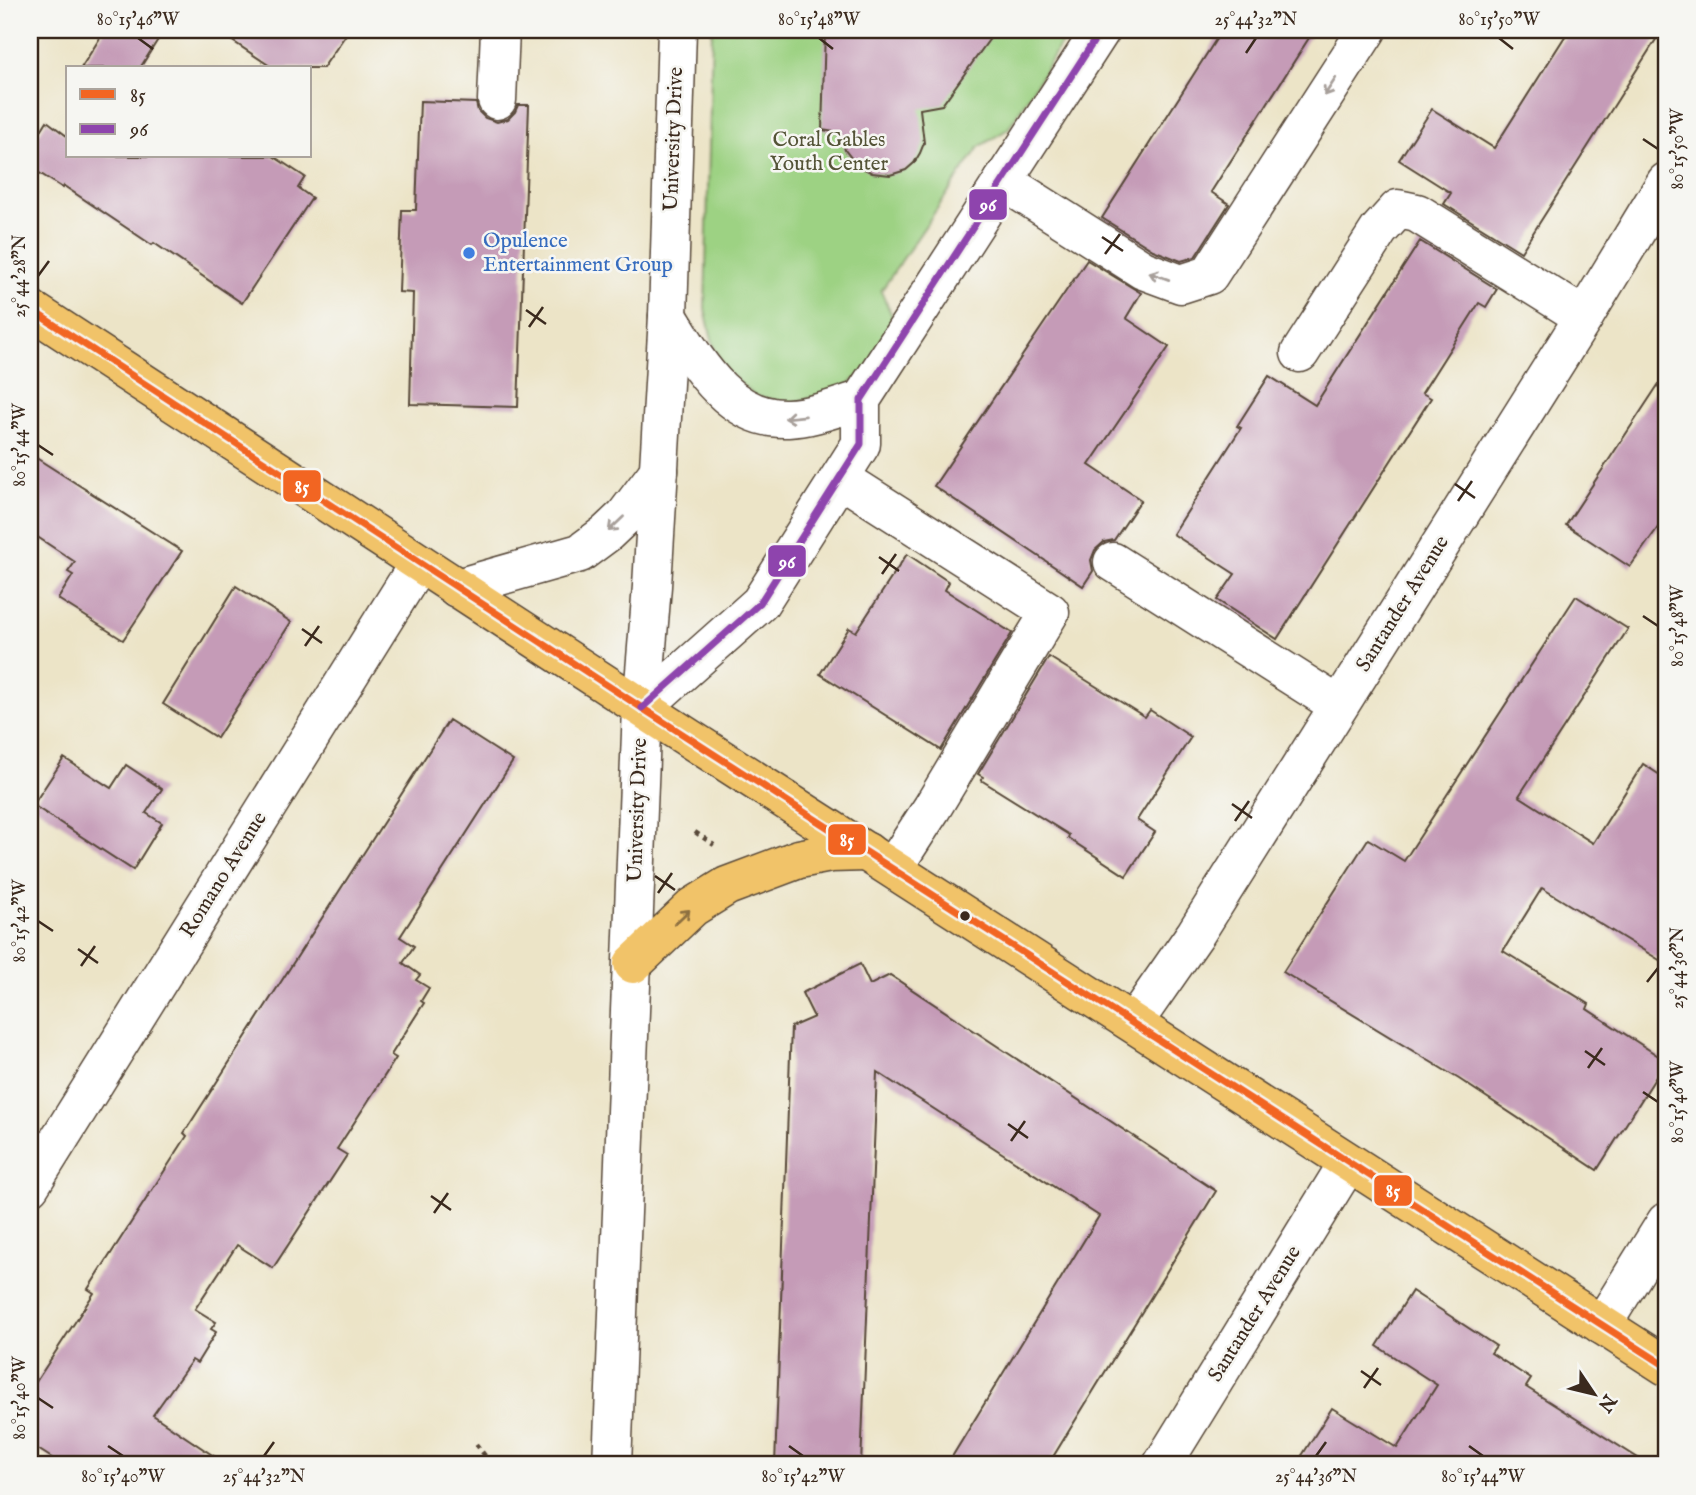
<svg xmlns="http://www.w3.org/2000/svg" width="1696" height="1495" viewBox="0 0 1696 1495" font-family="'IM FELL English',serif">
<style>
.green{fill:#9dd283;stroke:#6c7e50;stroke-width:2}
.building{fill:#c59bb7}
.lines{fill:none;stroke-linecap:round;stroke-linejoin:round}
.minor-casing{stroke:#564637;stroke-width:41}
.major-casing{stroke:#564637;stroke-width:41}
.path{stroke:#564637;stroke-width:4.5;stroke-dasharray:5 5;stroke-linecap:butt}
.minor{stroke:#fff;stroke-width:38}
.major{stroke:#f1c369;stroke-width:38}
.bus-1-casing{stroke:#f6f6f2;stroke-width:12}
.bus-2-casing{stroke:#f6f6f2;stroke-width:12}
.bus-1{stroke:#f26522;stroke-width:7}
.bus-2{stroke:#8e44ad;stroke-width:7}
.oneway{stroke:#a79f9a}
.oneway2{stroke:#8d6f40}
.ticks{fill:none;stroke:#3b2a1e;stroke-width:2.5}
.shop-dot{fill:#3f7fe0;stroke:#f6f6f2;stroke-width:2.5}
.bus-dot{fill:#3b2a1e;stroke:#f6f6f2;stroke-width:2.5}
.labels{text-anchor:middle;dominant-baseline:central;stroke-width:5;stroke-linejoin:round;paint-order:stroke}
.street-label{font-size:21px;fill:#3b2a1e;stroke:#f6f6f2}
.park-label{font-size:21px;fill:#545437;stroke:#f6f6f2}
.shop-label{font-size:21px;fill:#366cbe;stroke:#f6f6f2;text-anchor:start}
.line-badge{stroke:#f6f6f2;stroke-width:2.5}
.badge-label{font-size:19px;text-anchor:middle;font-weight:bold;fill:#fff}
.neatline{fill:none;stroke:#3b2a1e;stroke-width:2.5}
.ticks-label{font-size:18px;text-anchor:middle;fill:#3b2a1e}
</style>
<rect width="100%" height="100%" fill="#f6f6f2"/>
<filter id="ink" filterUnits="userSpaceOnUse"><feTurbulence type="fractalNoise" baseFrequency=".0143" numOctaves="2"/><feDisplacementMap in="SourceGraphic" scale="14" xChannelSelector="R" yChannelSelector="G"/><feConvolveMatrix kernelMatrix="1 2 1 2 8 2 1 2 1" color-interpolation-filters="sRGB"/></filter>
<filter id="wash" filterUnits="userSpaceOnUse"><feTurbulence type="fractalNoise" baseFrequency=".00686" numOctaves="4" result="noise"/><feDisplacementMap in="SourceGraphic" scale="28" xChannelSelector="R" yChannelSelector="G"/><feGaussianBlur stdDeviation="1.57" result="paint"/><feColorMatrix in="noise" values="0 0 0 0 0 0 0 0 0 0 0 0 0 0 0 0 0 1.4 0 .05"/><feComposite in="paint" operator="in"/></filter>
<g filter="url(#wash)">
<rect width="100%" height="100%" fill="#ece4c7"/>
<!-- green -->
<polygon class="green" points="712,30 1070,30 1008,129 979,147 881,291 894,320 867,370 840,391 789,403 755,396 726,371 714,348 705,309"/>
<g id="blocks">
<!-- building -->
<g class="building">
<polygon points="105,30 164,30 140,68 81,68"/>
<polygon points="216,30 349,30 323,68 273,68"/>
<polygon points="825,30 996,30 942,105 920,109 924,143 920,153 914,163 906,170 890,175 872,173 861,167 852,159 845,150 840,133 822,130"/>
<polygon points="1222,30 1314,30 1211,192 1229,204 1195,257 1181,261 1153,250 1102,218"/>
<polygon points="1569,30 1662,30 1521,252 1444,204 1451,193 1399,160 1432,109 1494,148"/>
<polygon points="420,101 476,103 478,111 485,118 497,122 508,119 515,112 518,105 529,105 518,407 410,404 413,293 399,292 402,210 416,210"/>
<polygon points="47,121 68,137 68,156 273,156 305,177 298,188 312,198 242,303 154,243 152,245 64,186 63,188 30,167 30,148"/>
<polygon points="1420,241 1497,289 1486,307 1479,303 1422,393 1431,398 1277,639 1217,600 1235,574 1173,534 1241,428 1237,426 1269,376 1315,405"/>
<polygon points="1087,260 1141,293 1126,318 1169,347 1089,465 1141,500 1114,540 1104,542 1095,550 1091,560 1093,571 1083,586 934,486"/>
<polygon points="1666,373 1666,516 1630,567 1566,525"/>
<polygon points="30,454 182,551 123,640 58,599 73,575 68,572 75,562 30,532"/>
<polygon points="907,554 949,582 945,590 1012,633 941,750 820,674 849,628 856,632"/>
<polygon points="236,586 291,622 217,738 163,704"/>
<polygon points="1576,596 1628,629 1519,796 1593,843 1643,764 1666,779 1666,964 1542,888 1503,951 1589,1004 1587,1009 1666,1061 1597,1170 1459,1079 1283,972 1368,839 1404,861"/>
<polygon points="1049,657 1145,717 1150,710 1191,737 1137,820 1155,832 1126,876 1068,838 1069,835 981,780 983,777 978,774"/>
<polygon points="449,720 513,761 400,937 414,946 403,963 420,975 416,980 429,988 421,1001 424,1003 391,1055 396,1058 337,1149 347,1155 273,1268 237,1245 195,1309 216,1322 211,1329 216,1332 197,1363 192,1360 153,1415 227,1465 63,1465 30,1444 30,1391 94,1293 88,1289 187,1136 184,1133"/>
<polygon points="64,758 111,788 126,765 162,789 146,813 162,823 133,870 33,805"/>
<polygon points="860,964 870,985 890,975 1216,1191 1048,1465 947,1465 1099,1216 877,1072 861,1465 775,1465 791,1027 814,1017 802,993"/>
<polygon points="1412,1291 1496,1346 1491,1353 1531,1379 1526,1387 1649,1465 1296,1465 1332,1408 1397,1448 1437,1385 1377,1346"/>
</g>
</g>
</g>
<g filter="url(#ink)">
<use href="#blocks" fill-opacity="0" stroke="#564637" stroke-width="2"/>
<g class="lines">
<!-- minor casing -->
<g class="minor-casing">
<g id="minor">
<polyline points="497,100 500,30"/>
<polyline points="1003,181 1143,270 1181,284 1209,275 1367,30"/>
<path d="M668 316C695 359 728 421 788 418 813 417 837 407 861 400"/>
<polyline points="1300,353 1379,230 1398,209 1417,213 1584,317"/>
<polyline points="840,478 1050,612 932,808 893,868"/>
<polyline points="1113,562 1338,705"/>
<polyline points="457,588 580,553 607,533 625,516 659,471"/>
<polyline points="642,708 760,603 861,444 861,400 1101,30"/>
<polyline points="1134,1022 1196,933 1584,317 1666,182"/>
<polyline points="30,1186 419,563"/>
<polyline points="1602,1325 1666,1222"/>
<polyline points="612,1465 642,708 652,586 668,316 677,30"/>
<polyline points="1162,1465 1348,1163"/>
</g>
</g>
<!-- major casing -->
<g class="major-casing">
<g id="major">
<polyline points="30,309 642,708 1666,1366"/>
<polyline points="633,964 693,907 727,886 799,859 830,853 867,852"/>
</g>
</g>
<!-- path -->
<g class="path">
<polyline points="695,832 714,845"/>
<polyline points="476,1444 492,1465"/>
</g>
<!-- minor -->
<use href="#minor" class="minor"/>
<!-- major -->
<use href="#major" class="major"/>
<!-- bus-1 casing -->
<g class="bus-1-casing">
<polyline id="bus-1" points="30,309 642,708 1666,1366"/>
</g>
<!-- bus-2 casing -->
<g class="bus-2-casing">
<polyline id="bus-2" points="642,708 760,603 861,444 861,400 1101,30"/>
</g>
<!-- bus-1 -->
<use href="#bus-1" class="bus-1"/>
<!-- bus-2 -->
<use href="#bus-2" class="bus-2"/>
</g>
<!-- one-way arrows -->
<defs><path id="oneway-shaft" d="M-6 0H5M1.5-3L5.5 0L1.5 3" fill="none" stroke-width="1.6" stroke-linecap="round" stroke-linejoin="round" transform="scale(1.75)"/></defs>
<g class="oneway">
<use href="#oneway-shaft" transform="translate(1330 87) rotate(123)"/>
<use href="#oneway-shaft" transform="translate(1159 276) rotate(-160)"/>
<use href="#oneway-shaft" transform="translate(795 417) rotate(174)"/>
<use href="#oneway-shaft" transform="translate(616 524) rotate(136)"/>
</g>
<use class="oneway2" href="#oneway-shaft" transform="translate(682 917) rotate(-44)"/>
</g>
<!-- ticks -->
<path class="ticks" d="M138 38 153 49M819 38 833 49M1499 38 1513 49M1246 53 1256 38M1643 139 1658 149M1102 237 1123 251M1105 254 1120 234M38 276 49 261M526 310 546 324M529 327 543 307M38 445 53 455M1455 484 1475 498M1458 501 1472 481M879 557 899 571M882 574 896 554M1643 616 1658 626M302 629 322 643M305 646 319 626M1232 804 1252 818M1235 821 1249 801M655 876 675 890M658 893 672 873M38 921 53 931M78 949 98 963M81 966 95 946M1647 982 1658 968M1585 1051 1605 1065M1588 1068 1602 1048M1643 1092 1658 1102M1008 1124 1028 1138M1011 1141 1025 1121M431 1196 451 1210M434 1213 448 1193M1361 1371 1381 1385M1364 1388 1378 1368M38 1398 53 1408M108 1446 123 1456M789 1446 803 1456M1469 1446 1483 1456M264 1456 274 1442M1316 1456 1326 1442"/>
<!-- markers -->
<circle class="shop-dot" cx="469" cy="253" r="7"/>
<circle class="bus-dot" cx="965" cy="916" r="6"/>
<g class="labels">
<!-- street labels -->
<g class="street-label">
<text transform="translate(674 139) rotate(-88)">University Drive</text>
<text transform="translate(1403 604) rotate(-58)">Santander Avenue</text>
<text transform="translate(638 810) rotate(-88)">University Drive</text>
<text transform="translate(224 875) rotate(-58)">Romano Avenue</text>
<text transform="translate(1255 1314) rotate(-58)">Santander Avenue</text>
</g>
<!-- park labels -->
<g class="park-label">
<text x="829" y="140">Coral Gables<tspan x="829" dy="24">Youth Center</tspan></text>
</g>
<!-- shop labels -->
<g class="shop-label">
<text x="483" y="241">Opulence<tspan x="483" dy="24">Entertainment Group</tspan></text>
</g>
</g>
<g class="line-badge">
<rect x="968" y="188" width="40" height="33" rx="7" fill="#8e44ad"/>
<rect x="282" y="469" width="40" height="34" rx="7" fill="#f26522"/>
<rect x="767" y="544" width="40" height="34" rx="7" fill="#8e44ad"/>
<rect x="827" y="823" width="40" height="33" rx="7" fill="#f26522"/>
<rect x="1373" y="1174" width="40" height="33" rx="7" fill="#f26522"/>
</g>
<g class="badge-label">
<text x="988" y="211">96</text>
<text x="302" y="493">85</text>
<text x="787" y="568">96</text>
<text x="847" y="846">85</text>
<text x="1393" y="1197">85</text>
</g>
<!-- margin -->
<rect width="1696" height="1495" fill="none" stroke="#f6f6f2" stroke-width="77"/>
<!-- legend -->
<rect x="66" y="66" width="245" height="91" fill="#f6f6f2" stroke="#aba49d" stroke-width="2"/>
<rect x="80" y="89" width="35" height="10" fill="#f26522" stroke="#aba49d" stroke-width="2"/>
<text x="130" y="102" font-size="21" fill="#3b2a1e">85</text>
<rect x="80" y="124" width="35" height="10" fill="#8e44ad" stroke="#aba49d" stroke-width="2"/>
<text x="130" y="136" font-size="21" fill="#3b2a1e">96</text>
<!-- north arrow -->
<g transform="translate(1594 1394) rotate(125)" stroke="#f6f6f2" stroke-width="5" paint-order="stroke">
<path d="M0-5L12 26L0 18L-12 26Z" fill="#3b2a1e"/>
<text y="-10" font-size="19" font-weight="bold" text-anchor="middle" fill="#3b2a1e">N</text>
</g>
<rect x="38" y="38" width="1620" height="1418" class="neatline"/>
<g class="ticks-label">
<text x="138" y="25">80°15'46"W</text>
<text x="819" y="25">80°15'48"W</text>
<text x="1256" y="25">25°44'32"N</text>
<text x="1499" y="25">80°15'50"W</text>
<text transform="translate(1677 149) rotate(-90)" y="6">80°15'50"W</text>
<text transform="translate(19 276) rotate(-90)" y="6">25°44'28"N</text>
<text transform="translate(19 445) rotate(-90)" y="6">80°15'44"W</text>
<text transform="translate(1677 626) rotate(-90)" y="6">80°15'48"W</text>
<text transform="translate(19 921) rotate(-90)" y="6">80°15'42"W</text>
<text transform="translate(1677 968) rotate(-90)" y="6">25°44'36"N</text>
<text transform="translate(1677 1102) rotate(-90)" y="6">80°15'46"W</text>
<text transform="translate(19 1398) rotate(-90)" y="6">80°15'40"W</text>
<text x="123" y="1482">80°15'40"W</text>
<text x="264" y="1482">25°44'32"N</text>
<text x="803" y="1482">80°15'42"W</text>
<text x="1316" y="1482">25°44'36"N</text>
<text x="1483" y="1482">80°15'44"W</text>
</g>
</svg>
